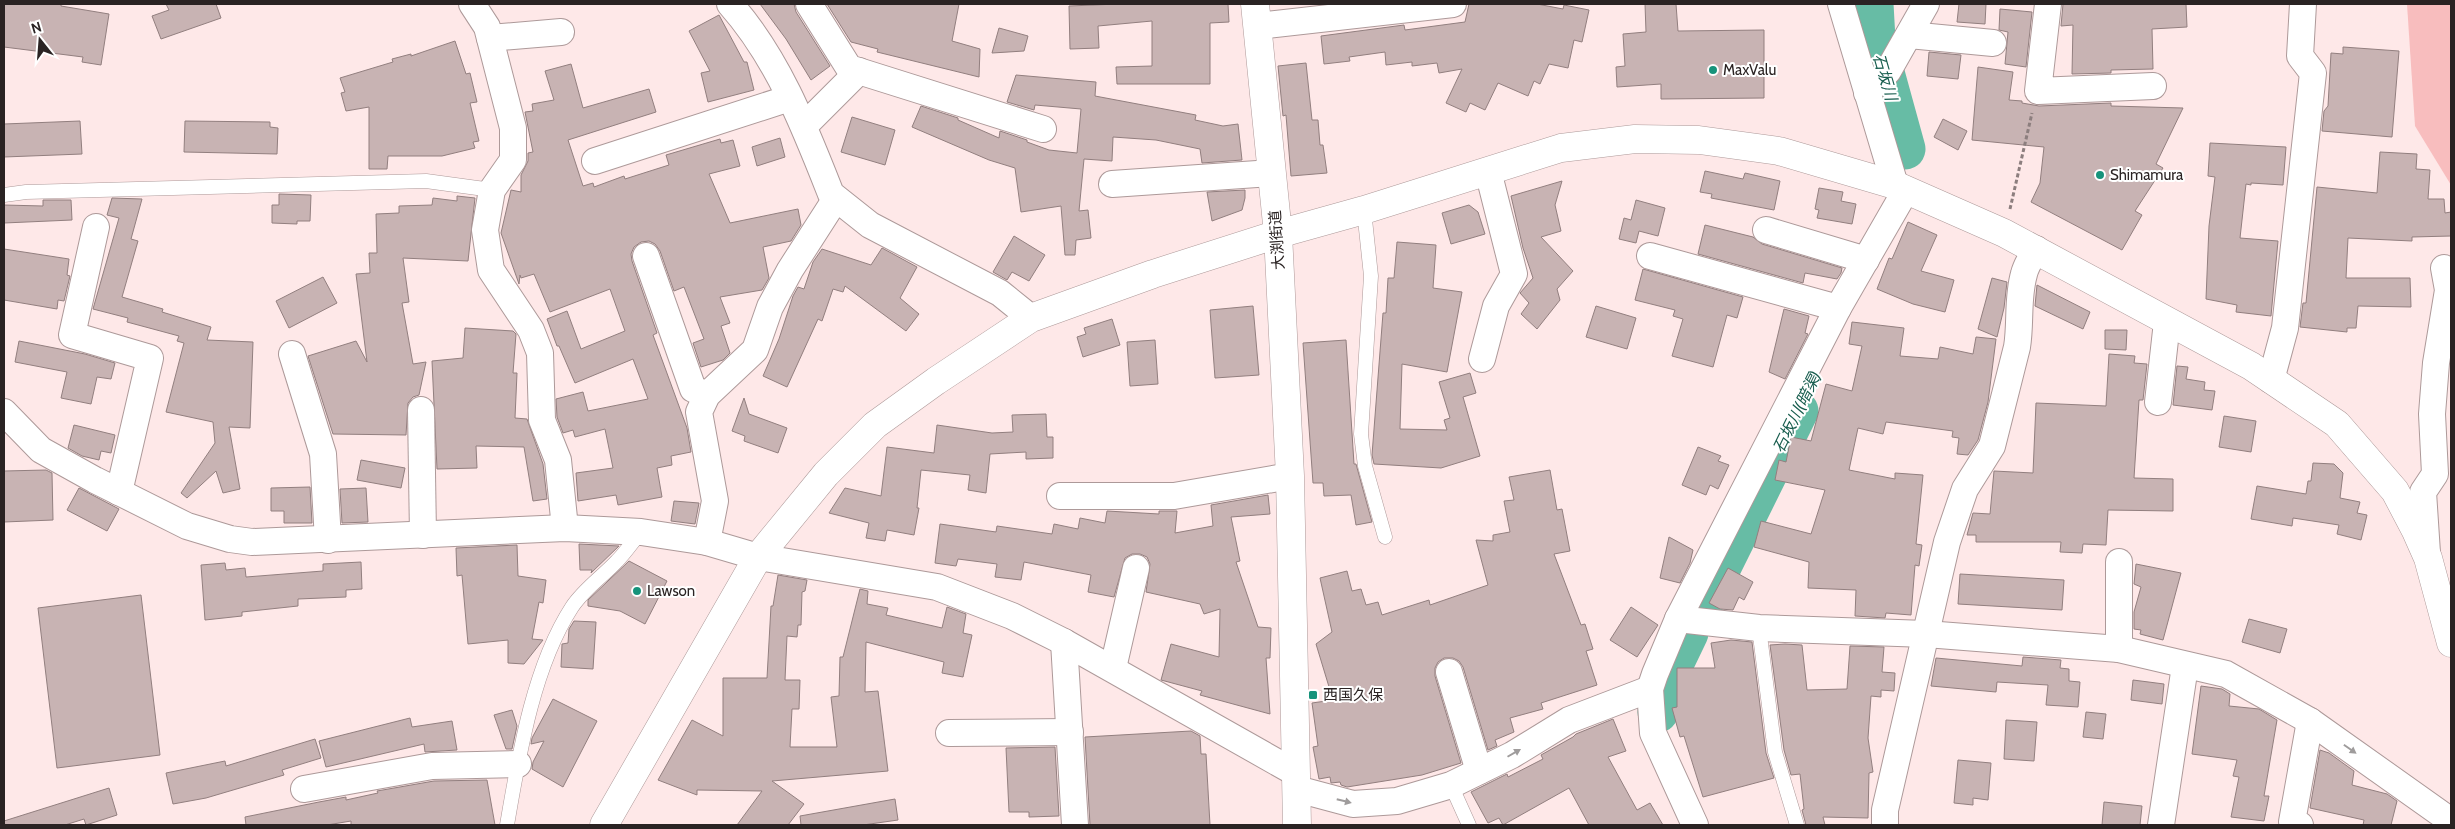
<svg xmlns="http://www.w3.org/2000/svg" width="2455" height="829" viewBox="0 0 2455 829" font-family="Cabin,'Noto Sans JP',sans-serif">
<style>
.green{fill:#f8bdbe}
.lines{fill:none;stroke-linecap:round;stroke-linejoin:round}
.river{stroke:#67bca5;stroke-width:41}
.building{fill:#c8b3b3;stroke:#927f7f}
.service-casing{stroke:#ad9999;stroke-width:15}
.minor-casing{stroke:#ad9999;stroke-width:28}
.tertiary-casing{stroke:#ad9999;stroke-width:29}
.path{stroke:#8c7e7e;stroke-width:3;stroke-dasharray:4 2.5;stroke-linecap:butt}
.service{stroke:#fff;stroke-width:14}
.minor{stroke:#fff;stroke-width:26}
.tertiary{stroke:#fff;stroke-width:28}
.oneway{fill:#9f9c9c}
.poi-dot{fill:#16937b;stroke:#fff;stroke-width:2}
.labels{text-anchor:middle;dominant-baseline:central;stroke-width:4;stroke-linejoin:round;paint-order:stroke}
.poi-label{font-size:15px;fill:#2a2323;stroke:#fff;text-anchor:start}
.street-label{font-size:15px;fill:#2a2323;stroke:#fff}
.water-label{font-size:16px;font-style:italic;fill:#185d4e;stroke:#fff}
</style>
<rect width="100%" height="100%" fill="#fee8e8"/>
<!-- green -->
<polygon class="green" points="2407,4 2451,4 2451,185 2415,126"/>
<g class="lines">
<!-- river -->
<g class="river">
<polyline points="1873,4 1875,40 1905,149"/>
<polyline points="1696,617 1798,411"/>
<polyline points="1658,712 1664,683 1688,633"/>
</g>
</g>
<!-- building -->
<g class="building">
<polygon points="4,4 61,4 61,6 109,14 101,65 82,62 83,57 4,47"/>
<polygon points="166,4 216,4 221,18 161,39 152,16 169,10"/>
<polygon points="760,4 794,4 796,12 830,66 811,80 786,39"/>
<polygon points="827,4 959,4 952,41 980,49 979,77 877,52 878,49 851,42"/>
<polygon points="1118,4 1228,4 1229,22 1210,23 1210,84 1117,84 1116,67 1152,66 1152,21 1098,26 1099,48 1070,49 1069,6"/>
<polygon points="1469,4 1537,4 1563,9 1564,5 1589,10 1582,42 1574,40 1568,68 1549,64 1540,84 1534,81 1528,96 1498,83 1485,110 1470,103 1466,112 1446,103 1462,69 1439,73 1437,63 1412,66 1412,62 1386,65 1385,52 1349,57 1350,61 1324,64 1321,36 1404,25 1405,30 1465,22"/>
<polygon points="1645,4 1676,4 1678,31 1764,30 1764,98 1661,99 1661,84 1617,87 1616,67 1625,66 1623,34 1646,32"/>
<polygon points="1959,4 1986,4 1985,24 1957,22"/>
<polygon points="2063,4 2186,4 2187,27 2152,29 2153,69 2111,70 2111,73 2072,74 2073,25 2061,26"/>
<polygon points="2000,9 2032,12 2026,67 2005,64 2008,32 1999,30"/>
<polygon points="719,15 744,62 747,62 754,90 708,102 701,73 710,71 689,31"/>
<polygon points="999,28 1028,36 1024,51 992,53"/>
<polygon points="455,41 466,74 470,73 477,102 470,103 479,141 473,142 475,148 442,156 388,156 387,169 369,169 369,107 346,111 341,93 345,92 340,78 393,62 392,59 411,54 411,56"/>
<polygon points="2343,47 2399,51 2392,137 2322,131 2324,111 2328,106 2331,53 2343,54"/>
<polygon points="1929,52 1961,55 1958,79 1927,76"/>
<polygon points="1306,63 1312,120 1318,120 1320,145 1323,145 1327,173 1291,176 1286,115 1283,116 1278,66"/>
<polygon points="571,64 583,108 649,89 656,112 568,140 583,186 593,183 594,187 624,176 625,179 669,165 666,155 720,139 721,143 733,140 740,166 709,174 730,223 798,209 801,225 791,241 763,247 769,278 762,290 720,297 730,323 721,326 730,353 723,360 701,367 693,343 704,339 684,287 674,291 660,251 655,244 649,241 641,242 634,247 631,254 632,261 657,333 653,335 687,428 691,452 671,456 672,465 657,468 662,497 618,505 616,495 578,501 576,473 613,468 605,429 575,437 573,430 563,433 557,417 556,399 583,392 588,411 648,399 633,359 575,383 559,346 557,346 547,319 567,311 581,349 625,331 610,289 550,312 534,274 521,278 520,275 519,284 501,233 511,190 521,192 521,175 528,161 528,153 533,152 525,112 533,111 532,104 554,100 545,71"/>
<polygon points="1978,67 2013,72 2009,100 2022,101 2022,103 2039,106 2111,103 2111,106 2183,108 2156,164 2163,168 2135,211 2142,215 2122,250 2031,202 2040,183 2044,147 1972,140"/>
<polygon points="1016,75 1096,82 1095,96 1196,115 1195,120 1223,126 1238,124 1242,160 1202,163 1200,149 1156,140 1113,137 1112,161 1084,159 1079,211 1088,210 1091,238 1076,240 1075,255 1065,255 1061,206 1021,212 1015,168 989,160 912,127 921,106 958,118 958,120 999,138 1000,131 1027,140 1027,142 1049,150 1077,153 1081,109 1035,105 1034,110 1007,102"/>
<polygon points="852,117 895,130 885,165 841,152"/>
<polygon points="1943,119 1967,131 1958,150 1934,137"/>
<polygon points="80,121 82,154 4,157 4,124"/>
<polygon points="185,121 270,122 270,127 278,128 277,154 184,152"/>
<polygon points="780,138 785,157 757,166 752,147"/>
<polygon points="2210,143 2286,147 2283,185 2251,183 2251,185 2246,184 2240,238 2278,241 2271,316 2236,312 2237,305 2206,299 2209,226 2215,177 2208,176"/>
<polygon points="2380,152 2417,154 2416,169 2430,170 2428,199 2444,199 2445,213 2451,212 2451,236 2412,237 2412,241 2348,238 2346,278 2410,278 2411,307 2358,306 2356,328 2347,328 2347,332 2300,327 2303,303 2306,303 2317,187 2377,193"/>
<polygon points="1705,171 1743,179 1745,173 1780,181 1774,210 1711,198 1712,194 1700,192"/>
<polygon points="1562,181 1555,205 1561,231 1541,237 1573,271 1557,289 1560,300 1537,329 1521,314 1529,303 1520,293 1533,278 1523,248 1511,196"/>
<polygon points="1819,188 1843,192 1841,201 1856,204 1852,224 1817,218 1819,210 1815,209"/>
<polygon points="1245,190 1245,198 1242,210 1212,221 1207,192"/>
<polygon points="279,194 311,195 310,221 297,221 297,224 272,223 272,205 279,205"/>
<polygon points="457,196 475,198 468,261 403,258 409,302 402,303 413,364 426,362 419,395 413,397 408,403 406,435 333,434 308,356 356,341 367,362 356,274 370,273 369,253 377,253 376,214 399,213 399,206 432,205 433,198 457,201"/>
<polygon points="112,198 142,199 131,239 138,241 122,297 163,309 162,312 211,327 207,340 253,342 250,428 229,427 240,489 223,493 216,471 187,498 181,493 215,443 213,422 166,412 184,343 177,341 179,336 127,322 128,318 93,309 119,218 107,215"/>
<polygon points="43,200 71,200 72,220 4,223 4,205 43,206"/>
<polygon points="1636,200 1665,208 1658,236 1639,231 1636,243 1619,239 1624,218 1631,220"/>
<polygon points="1469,205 1478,212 1485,234 1451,244 1442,213"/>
<polygon points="1908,222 1937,235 1921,271 1954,280 1945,312 1913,304 1877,289 1889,258 1892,259"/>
<polygon points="1705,225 1753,237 1762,244 1842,268 1841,273 1837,279 1805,273 1803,283 1698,254"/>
<polygon points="1014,236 1045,255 1029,281 1012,272 1007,280 993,272"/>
<polygon points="1397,242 1436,245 1433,288 1462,292 1447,372 1402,364 1400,429 1447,430 1444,420 1450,418 1439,382 1470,373 1476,393 1463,397 1480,456 1441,468 1374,464 1372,455 1383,313 1386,313 1388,278 1394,278"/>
<polygon points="882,248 917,267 900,298 919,314 906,331 845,286 843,292 833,289 822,321 818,319 787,387 763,376 779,339 793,296 798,287 804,289 813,262 822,249 871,265"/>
<polygon points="4,249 69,259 67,275 70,276 64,301 58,300 57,309 4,300"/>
<polygon points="1643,269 1743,297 1737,318 1727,315 1713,367 1672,356 1683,319 1673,316 1675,310 1635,300"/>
<polygon points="323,277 337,303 289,328 276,301"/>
<polygon points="1992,278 2007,282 2004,308 1997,337 1978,329"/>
<polygon points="2037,285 2090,312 2083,329 2035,306"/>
<polygon points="1253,306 1259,375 1215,378 1210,310"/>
<polygon points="1596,306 1636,318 1627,349 1586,337"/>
<polygon points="1784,309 1809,316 1805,333 1808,334 1785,379 1769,372"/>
<polygon points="1112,319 1120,345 1083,357 1077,337 1086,334 1084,328"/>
<polygon points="1852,322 1904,328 1900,356 1938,359 1940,347 1973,354 1976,337 1996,339 1988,402 1978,440 1968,455 1957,454 1959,438 1952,437 1953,431 1886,422 1883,434 1858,428 1849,470 1895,479 1895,473 1923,475 1916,544 1922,545 1919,566 1915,565 1911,615 1886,613 1885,618 1855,616 1856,590 1808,588 1809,562 1754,547 1761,521 1811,534 1825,490 1775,480 1779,460 1786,462 1791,437 1811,441 1826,384 1852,391 1862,346 1849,344"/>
<polygon points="465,328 513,331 516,334 513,373 517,373 515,418 527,419 543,464 547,499 533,501 524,447 476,446 477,468 437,469 432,361 463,358"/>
<polygon points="2105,330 2127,330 2126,350 2105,349"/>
<polygon points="1155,340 1158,384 1130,386 1127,342"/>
<polygon points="1346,340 1354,464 1356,464 1372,522 1356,525 1351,495 1324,496 1323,483 1313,483 1303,343"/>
<polygon points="19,341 85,354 115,363 111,379 97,377 91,404 61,398 67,372 15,362"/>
<polygon points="2109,354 2135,356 2134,363 2147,364 2143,400 2139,400 2134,478 2173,479 2173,511 2108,510 2106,545 2083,544 2082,553 2060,552 2061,542 1976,542 1976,535 1967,535 1973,513 1990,514 1994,471 2033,473 2036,403 2106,406"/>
<polygon points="2177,366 2188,367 2186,379 2205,382 2204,390 2215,391 2212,410 2173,405"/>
<polygon points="744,398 749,414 787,428 778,453 744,441 745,436 732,431"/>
<polygon points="1046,414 1047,437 1053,437 1053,458 1026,459 1026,452 990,454 986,493 968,490 970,475 921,470 917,508 919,508 914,535 887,530 885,541 866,538 869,523 829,513 845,488 881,496 887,447 934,453 937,425 992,433 1013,432 1012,415"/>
<polygon points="2224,416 2256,421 2251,452 2219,447"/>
<polygon points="74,425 115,435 111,453 101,451 99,460 82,456 68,448"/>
<polygon points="1698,447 1721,456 1718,461 1729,465 1718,489 1710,485 1706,495 1682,485"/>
<polygon points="361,460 405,468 401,488 357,480"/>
<polygon points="2313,463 2334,464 2343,473 2340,498 2360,502 2357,513 2367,515 2361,540 2337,534 2339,525 2293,518 2292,526 2251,519 2257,486 2306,494 2308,481 2311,481"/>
<polygon points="46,470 52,473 53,520 4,522 4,471"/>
<polygon points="1550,470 1557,510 1562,509 1570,551 1554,554 1581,625 1585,624 1593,649 1586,651 1597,685 1541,703 1543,709 1510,718 1514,732 1495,740 1497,746 1488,750 1463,667 1459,661 1453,658 1444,658 1438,662 1435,668 1435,676 1461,763 1422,775 1347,787 1341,785 1340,782 1331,783 1330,777 1319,779 1313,747 1318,746 1312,703 1333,700 1316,644 1332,632 1320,578 1347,571 1352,591 1361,589 1366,605 1378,602 1382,615 1429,600 1430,605 1488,585 1476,540 1493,541 1493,535 1510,532 1504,501 1514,500 1509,477"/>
<polygon points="310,487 312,523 284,523 284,511 271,511 271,488"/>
<polygon points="79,488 119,509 107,531 67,510"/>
<polygon points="366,488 368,522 342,523 340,489"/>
<polygon points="1268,495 1270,514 1231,517 1240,561 1236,562 1258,627 1271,628 1270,658 1266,658 1270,714 1200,695 1202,691 1161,680 1171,644 1219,657 1220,609 1204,614 1200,604 1146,592 1150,564 1147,557 1140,554 1132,554 1125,558 1114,597 1088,592 1091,575 1024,562 1021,580 995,577 997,564 958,559 956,566 935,563 940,524 996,532 997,526 1052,534 1054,524 1078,529 1080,518 1105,523 1107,511 1159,514 1159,511 1177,511 1175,533 1213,526 1211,505"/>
<polygon points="674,501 699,503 695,524 671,521"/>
<polygon points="1669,537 1693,550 1690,563 1680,583 1660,578"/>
<polygon points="579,544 619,546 591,573 592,570 580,570"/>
<polygon points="517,545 518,576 546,580 543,603 539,602 532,639 543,640 524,664 508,663 508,640 468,644 462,575 457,576 456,548"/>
<polygon points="629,561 667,581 645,624 620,611 588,606 588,600"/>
<polygon points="361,562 362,589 346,590 346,597 298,599 298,606 242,612 242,616 205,620 201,565 225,563 226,570 245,568 246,577 323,571 323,564"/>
<polygon points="2136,564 2181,573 2163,640 2140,634 2141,630 2134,629 2134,612 2141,587 2134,584"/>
<polygon points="1728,568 1753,582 1744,600 1739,597 1733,610 1720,609 1709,603"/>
<polygon points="1960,574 2064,580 2062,610 1958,604"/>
<polygon points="778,575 807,580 805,591 802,592 801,625 798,625 797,637 787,636 785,680 800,680 799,709 792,709 790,747 837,747 831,697 839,696 840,657 843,657 860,589 868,591 867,604 888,608 886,615 942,628 947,607 966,614 963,633 972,635 963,677 942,673 944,662 866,642 865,692 878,691 888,771 772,781 804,804 788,825 737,825 762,791 697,790 697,795 658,780 692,720 723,736 723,678 767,678 771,606 773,606"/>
<polygon points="141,595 160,755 57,768 38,608"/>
<polygon points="1631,607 1658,625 1637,657 1610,640"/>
<polygon points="2249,619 2287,629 2280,653 2242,642"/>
<polygon points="574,621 596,622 593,669 561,667 562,644 568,643 569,629"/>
<polygon points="1731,640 1752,642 1766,753 1774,778 1703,797 1684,736 1680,737 1672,708 1677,707 1677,668 1715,668 1711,643"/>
<polygon points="1785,644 1802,645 1807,690 1847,689 1850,646 1884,647 1882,672 1895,673 1894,691 1881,690 1881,697 1871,696 1868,738 1873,772 1869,773 1868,818 1823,817 1825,825 1806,825 1802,810 1804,809 1800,774 1791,775 1784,750 1770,645"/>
<polygon points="2023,657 2061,660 2060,668 2069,669 2069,681 2080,682 2078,707 2046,705 2048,685 1997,682 1996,692 1931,686 1936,658 2022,666"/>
<polygon points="2133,680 2164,684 2162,704 2131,700"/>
<polygon points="2201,686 2222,689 2230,694 2229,706 2259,709 2277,720 2264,796 2269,796 2264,821 2231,817 2239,777 2233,776 2237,760 2192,754"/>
<polygon points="553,699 597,721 563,787 532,769 533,762 544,741 531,744 532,738"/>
<polygon points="512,710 517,726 512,749 506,749 494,715"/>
<polygon points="2086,712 2106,714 2103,739 2083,737"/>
<polygon points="410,718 412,727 452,721 457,750 425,752 424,744 326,767 319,741"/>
<polygon points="1613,719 1626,751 1608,757 1637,810 1650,803 1663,825 1589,825 1569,788 1503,825 1499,818 1488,823 1471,792 1507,774 1508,777 1543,759 1541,755 1573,737 1576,734"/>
<polygon points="2006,720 2037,722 2034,761 2004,759"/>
<polygon points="1191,731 1200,736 1201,754 1206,754 1210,825 1090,825 1085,737"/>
<polygon points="315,739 321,758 282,770 284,775 206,798 173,804 166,773 225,761 226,766"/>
<polygon points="1055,747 1059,816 1029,817 1029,812 1009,812 1006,748"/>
<polygon points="2320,750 2329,753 2354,771 2352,785 2387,794 2397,801 2391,825 2363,825 2364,820 2310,808"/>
<polygon points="1958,760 1991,763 1988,800 1973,798 1973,805 1954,803"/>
<polygon points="487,780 495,825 351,825 351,821 327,825 246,825 245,817 319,802 346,797 346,800 378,793 377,791 434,781"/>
<polygon points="109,788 117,815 86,825 84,819 65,825 5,825 4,821"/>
<polygon points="895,799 898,820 863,825 801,825 800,816"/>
<polygon points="2104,802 2142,806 2140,825 2102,825"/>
</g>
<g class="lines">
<!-- service casing -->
<g class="service-casing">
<g id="service">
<polyline points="4,195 26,192 426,181 492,190"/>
<polyline points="1364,210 1371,276 1361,434 1365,466 1385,537"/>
<polyline points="1759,628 1775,752 1797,825"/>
<polyline points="1451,785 1469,825"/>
<path d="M507 825C519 755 533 667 572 607 584 589 602 577 617 561 626 552 633 541 641 532"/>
</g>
</g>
<!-- minor casing -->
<g class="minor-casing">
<g id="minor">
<polyline points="472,4 487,27 513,128 513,160 492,190 485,230 491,270 531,330 540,353 542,420 558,460 565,528"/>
<path d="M730 4C778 58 805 128 831 194L870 225 1000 293 1031 318"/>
<polyline points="809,4 849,68 1043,129"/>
<polyline points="1841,4 1895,185"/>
<polyline points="2048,4 2038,91 2153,86"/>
<polyline points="1258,26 1453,4"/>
<polyline points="1909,35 1993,43"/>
<polyline points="490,38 561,32"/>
<polyline points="1867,93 1888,71 1926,4"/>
<polyline points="804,126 859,71"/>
<polyline points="595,161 790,98"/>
<polyline points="1112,184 1272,173"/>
<polyline points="96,227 72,335 150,358 119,492"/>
<polyline points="1766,230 1866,260"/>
<polyline points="646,256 693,389 707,395"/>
<polyline points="1650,256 1838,308"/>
<polyline points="292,354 323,454 328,540"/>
<polyline points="1482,359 1496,306 1514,274 1488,171"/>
<polyline points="2271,380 2285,328 2313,73 2300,56 2303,4"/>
<polyline points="2158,402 2167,322"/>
<polyline points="421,410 423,535"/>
<polyline points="4,412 41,450 95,480 187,526 230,539 252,542 565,528 641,532 707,542 758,557 937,587 1012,616 1064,642 1296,773"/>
<polyline points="1060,496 1174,496 1290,476"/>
<polyline points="707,542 715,501 699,412 707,395 755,350 770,307 790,270 835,200"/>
<polyline points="2427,553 2423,492 2435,474 2432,414 2436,363 2448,290 2444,268"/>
<polyline points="1678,619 1759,628 1926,634 2119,649 2226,674 2310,721 2451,821"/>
<polyline points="1064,642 1075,825"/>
<polyline points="2119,649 2119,562"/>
<polyline points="1113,668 1136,568"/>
<polyline points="1449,672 1479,771"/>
<polyline points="949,733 1070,732"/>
<polyline points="304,789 432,766 518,764"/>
<polyline points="1297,789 1353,804 1397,801 1451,785 1512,755 1569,720 1650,689"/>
<polyline points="1695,825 1653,733 1650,689 1655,674 1678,619 1838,308 1906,190"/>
<path d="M1885 825V810L1947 542 1965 489 1992 446 2017 347C2021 323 2017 298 2024 274 2026 265 2032 257 2036 249"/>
<polyline points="2161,825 2185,666"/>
<polyline points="2300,825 2292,822 2310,721"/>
</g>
</g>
<!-- tertiary casing -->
<g class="tertiary-casing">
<g id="tertiary">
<polyline points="1255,4 1278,234 1290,476 1297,825"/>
<polyline points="604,825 758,557 826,474 875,425 936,381 1031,318 1153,274 1278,234 1364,210 1561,148 1635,139 1699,140 1779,151 1895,185 2004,233 2251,366 2337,424 2395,491 2416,531 2428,558 2451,643"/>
</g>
</g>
<!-- path -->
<polyline class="path" points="2010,209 2032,113"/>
<!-- service -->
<use href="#service" class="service"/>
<!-- minor -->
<use href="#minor" class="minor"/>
<!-- tertiary -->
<use href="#tertiary" class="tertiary"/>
</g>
<!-- one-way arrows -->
<defs><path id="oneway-solid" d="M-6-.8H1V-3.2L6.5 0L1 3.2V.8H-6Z" transform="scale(1.25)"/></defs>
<g class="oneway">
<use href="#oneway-solid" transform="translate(2350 749) rotate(35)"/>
<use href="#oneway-solid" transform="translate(1514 753) rotate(-30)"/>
<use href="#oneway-solid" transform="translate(1344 801) rotate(14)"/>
</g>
<!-- markers -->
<g class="poi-dot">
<circle cx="1713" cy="70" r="5"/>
<circle cx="2100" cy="175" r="5"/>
<circle cx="637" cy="591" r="5"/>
<rect x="1308" y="690" width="10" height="10" rx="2.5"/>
</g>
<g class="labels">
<!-- poi labels -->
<g class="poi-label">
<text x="1723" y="70">MaxValu</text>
<text x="2110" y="175">Shimamura</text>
<text x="647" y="591">Lawson</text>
<text x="1323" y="695">西国久保</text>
</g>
<!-- street labels -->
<g class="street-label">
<text transform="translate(1277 240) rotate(-94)">大渕街道</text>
</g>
<!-- water labels -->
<g class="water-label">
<text transform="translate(1885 77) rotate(74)">石坂川</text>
<text transform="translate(1797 412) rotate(-64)">石坂川(暗渠)</text>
</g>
</g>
<!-- border -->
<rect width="2455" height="829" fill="none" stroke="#2a2323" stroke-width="10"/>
<!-- north arrow -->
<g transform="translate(40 40) rotate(343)" stroke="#ffffff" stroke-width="4" paint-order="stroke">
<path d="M0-4L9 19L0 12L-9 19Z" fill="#2a2323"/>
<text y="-8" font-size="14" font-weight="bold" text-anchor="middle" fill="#2a2323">N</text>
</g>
</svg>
